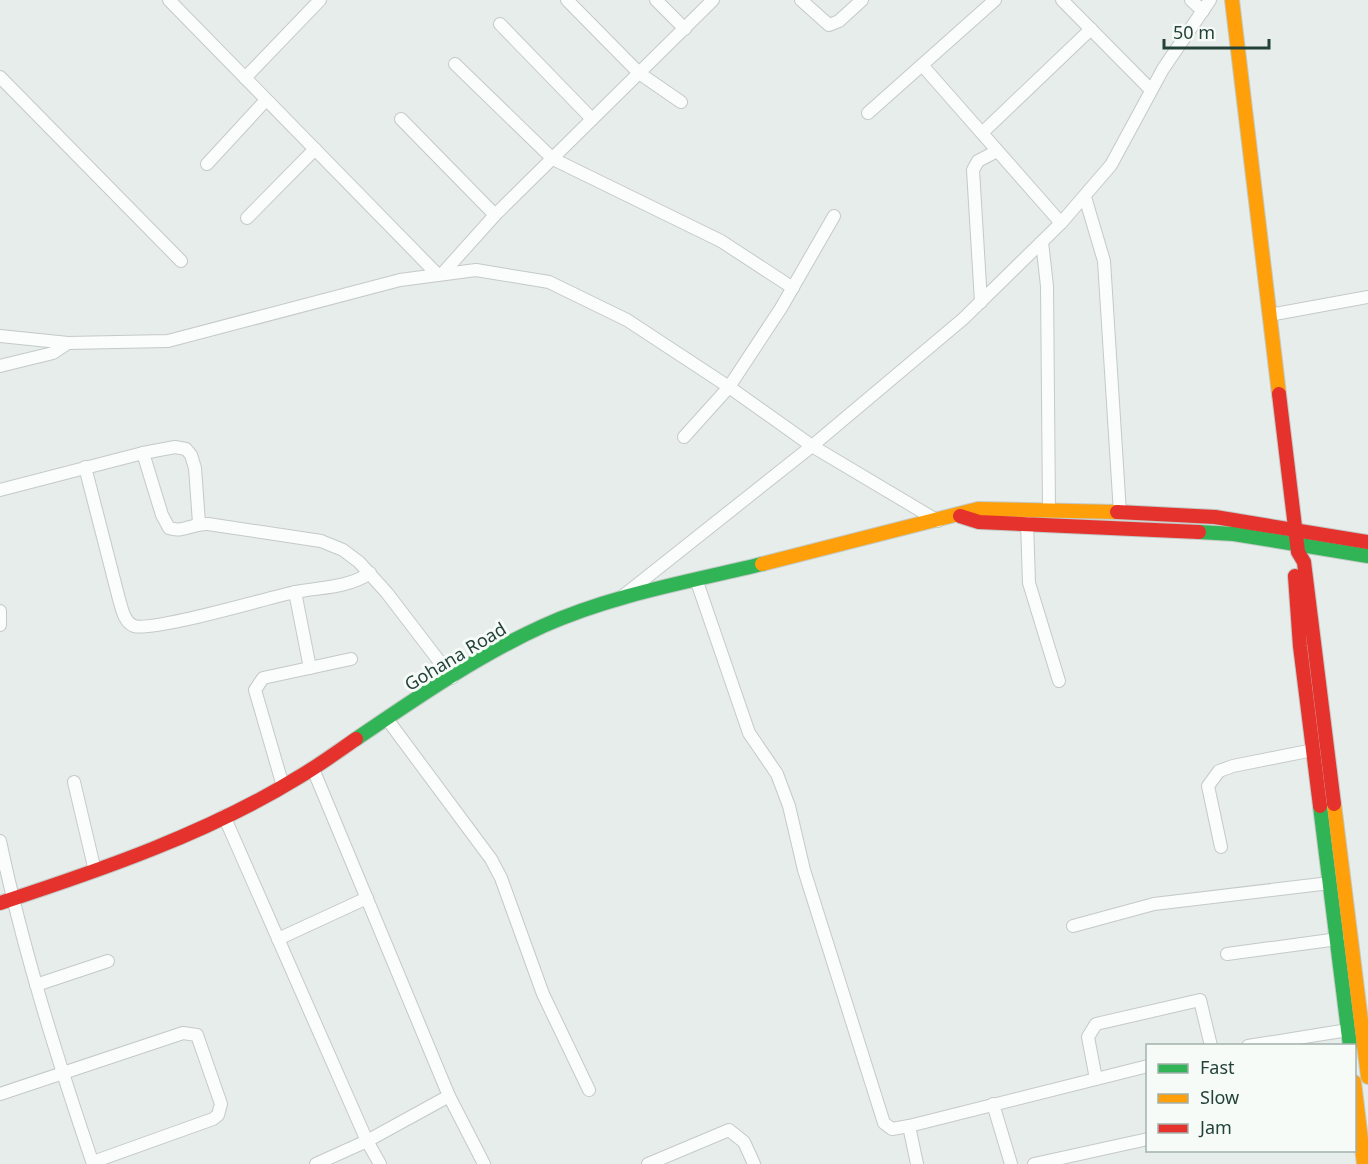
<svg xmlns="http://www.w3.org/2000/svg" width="1368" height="1164" viewBox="0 0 1368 1164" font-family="'Noto Sans',sans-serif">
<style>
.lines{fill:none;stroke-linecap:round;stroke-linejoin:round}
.street-casing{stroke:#c4cac7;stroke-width:14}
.fast-casing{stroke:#c2cac7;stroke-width:16}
.slow-casing{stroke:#c2cac7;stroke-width:16}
.jam-casing{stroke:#c2cac7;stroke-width:16}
.street{stroke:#fbfcfc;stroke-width:12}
.fast{stroke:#30b455;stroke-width:14}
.slow{stroke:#ff9f0a;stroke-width:14}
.jam{stroke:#e5322d;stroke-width:14}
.labels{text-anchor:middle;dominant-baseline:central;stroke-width:6;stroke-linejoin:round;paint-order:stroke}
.street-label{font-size:18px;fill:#234239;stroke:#f6fbf8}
</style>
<rect width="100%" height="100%" fill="#e7edea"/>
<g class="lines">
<!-- street casing -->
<g class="street-casing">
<g id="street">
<polyline points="169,0 438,275"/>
<polyline points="567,0 639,73 681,102"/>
<polyline points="656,0 685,29"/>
<polyline points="801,0 829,25 839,21 862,0"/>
<polyline points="1062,0 1151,90"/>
<polyline points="1191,0 1203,11"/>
<polyline points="500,24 592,119"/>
<polyline points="455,64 553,159 721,241 793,288"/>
<polyline points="922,65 1061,223"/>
<polyline points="0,77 181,261"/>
<polyline points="245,78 320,0"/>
<polyline points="868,113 995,0"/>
<polyline points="401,119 495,215"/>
<polyline points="982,133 1091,29"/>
<polyline points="207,164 266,100"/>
<polyline points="1085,197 1104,261 1120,513"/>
<polyline points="247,218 315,149"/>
<polyline points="1042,242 1047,286 1049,509"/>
<polyline points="443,273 495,215 713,0"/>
<polyline points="981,302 973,170 978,161 997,151"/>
<polyline points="1269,315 1368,297"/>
<polyline points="0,336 68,343 168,341 400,280 476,270 549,282 627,320 729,387 812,446 938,521"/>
<polyline points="0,366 53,353 68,343"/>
<polyline points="684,437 729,387 781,308 834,216"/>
<path d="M143 453 162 515 169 528C184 533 193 523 208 524L321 541 343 550 359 562 387 593 452 678"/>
<path d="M85 467 119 599C122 609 124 622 134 626 153 632 267 598 295 592 321 587 348 588 370 573"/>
<polyline points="0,490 143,453 175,447 186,449 191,455 195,468 199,523"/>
<polyline points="1027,522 1029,583 1059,681"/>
<polyline points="696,579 749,733 777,774 789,806 804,870 884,1123 892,1129 909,1126 1148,1066"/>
<polyline points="295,592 310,668"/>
<polyline points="623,596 812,446 963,319 1061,223 1111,165 1163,69 1210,0"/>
<polyline points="0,611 0,625"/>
<polyline points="387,719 491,859 501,878 543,994 589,1090"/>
<polyline points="313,769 449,1096 484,1164"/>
<polyline points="74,782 95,871"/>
<polyline points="283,786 255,690 263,678 351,659"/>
<polyline points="224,816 367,1141 380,1164"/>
<path d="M0 841C23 950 57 1058 93 1164"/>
<polyline points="1221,847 1208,786 1219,771 1233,766 1313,750"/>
<polyline points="1073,926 1154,904 1330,883"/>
<polyline points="278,939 367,898"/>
<polyline points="1227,954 1338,939"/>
<polyline points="36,985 108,961"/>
<polyline points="1248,1046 1348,1030"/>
<polyline points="1096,1079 1088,1037 1096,1024 1200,1000 1211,1046"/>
<polyline points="0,1094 183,1033 197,1035 221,1104 218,1115 213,1119 93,1162"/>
<polyline points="993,1104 1011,1164"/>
<polyline points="909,1126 917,1164"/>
<polyline points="316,1164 367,1141 449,1096"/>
<polyline points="648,1164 729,1130 744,1142 754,1164"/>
<polyline points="1034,1164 1148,1139"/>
</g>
</g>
<!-- fast casing -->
<g class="fast-casing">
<g id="fast">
<polyline points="1199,532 1234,534 1368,556"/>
<path d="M356 739C415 699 477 656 543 626 612 595 688 582 762 564"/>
<polyline points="1320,806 1350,1046"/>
</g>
</g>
<!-- slow casing -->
<g class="slow-casing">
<g id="slow">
<polyline points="1232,0 1279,394"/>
<polyline points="762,564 978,509 1117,512"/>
<polyline points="1334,804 1368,1077"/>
<polyline points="1354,1082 1364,1164"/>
</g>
</g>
<!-- jam casing -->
<g class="jam-casing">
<g id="jam">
<polyline points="1279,394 1298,552 1304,562 1334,804"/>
<polyline points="1117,512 1215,517 1368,542"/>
<polyline points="960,516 979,522 1199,532"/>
<polyline points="1295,576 1300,646 1320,806"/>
<path d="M0 903C101 870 208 833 299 777 318 766 337 752 356 739"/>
</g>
</g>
<!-- street -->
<use href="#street" class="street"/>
<!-- fast -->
<use href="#fast" class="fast"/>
<!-- slow -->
<use href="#slow" class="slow"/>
<!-- jam -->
<use href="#jam" class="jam"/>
</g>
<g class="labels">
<!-- street labels -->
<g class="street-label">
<text transform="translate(455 656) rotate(-31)">Gohana Road</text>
</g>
</g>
<!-- legend -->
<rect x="1146" y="1044" width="210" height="108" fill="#f6fbf8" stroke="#a2b1ac" stroke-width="1.5"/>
<rect x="1158" y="1064" width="30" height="9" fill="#30b455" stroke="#a2b1ac" stroke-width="1.5"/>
<text x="1200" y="1074" font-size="18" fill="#234239">Fast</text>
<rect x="1158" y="1094" width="30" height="9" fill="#ff9f0a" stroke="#a2b1ac" stroke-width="1.5"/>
<text x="1200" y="1104" font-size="18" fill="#234239">Slow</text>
<rect x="1158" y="1124" width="30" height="9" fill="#e5322d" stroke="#a2b1ac" stroke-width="1.5"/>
<text x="1200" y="1134" font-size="18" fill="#234239">Jam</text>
<!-- scale -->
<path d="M1164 39v9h105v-9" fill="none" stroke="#234239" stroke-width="3"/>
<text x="1173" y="39" font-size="18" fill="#234239" stroke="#f6fbf8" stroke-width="4.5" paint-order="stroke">50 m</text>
</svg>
